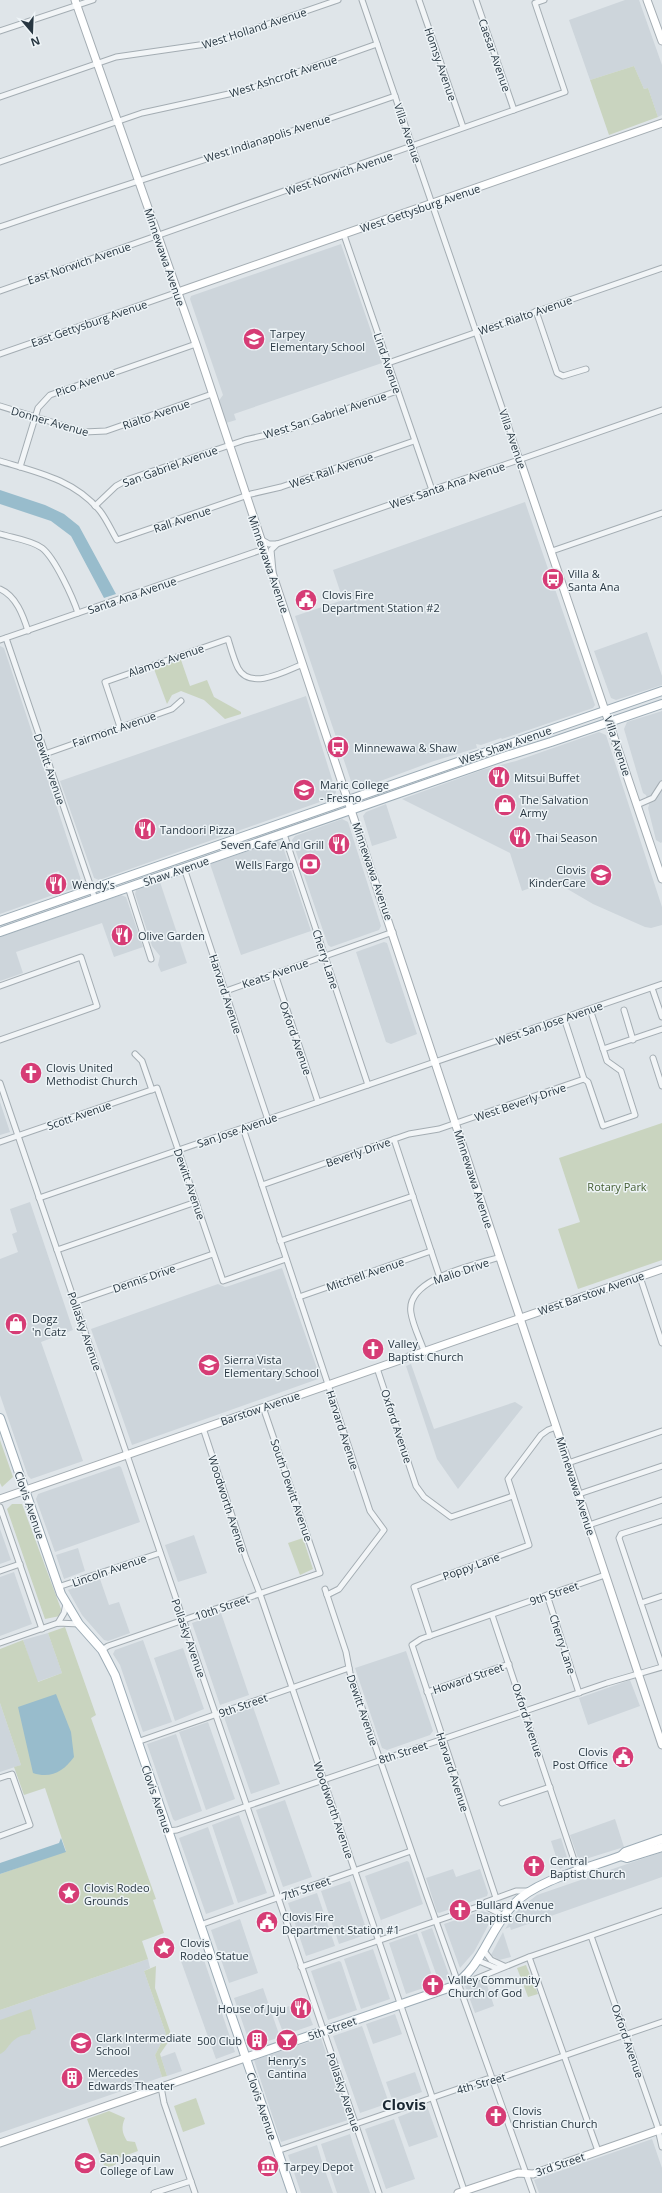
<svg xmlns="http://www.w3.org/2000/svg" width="662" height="2193" viewBox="0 0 662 2193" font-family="'Open Sans',sans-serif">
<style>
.built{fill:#cdd5db}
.green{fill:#c9d4bf}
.water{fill:#98bccc}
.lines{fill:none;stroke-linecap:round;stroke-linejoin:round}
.street-casing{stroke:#a4adb3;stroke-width:7}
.secondary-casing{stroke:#a4adb3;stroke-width:9}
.primary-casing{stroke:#9dacb6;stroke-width:10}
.street{stroke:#f2f5f7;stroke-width:5}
.secondary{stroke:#fff;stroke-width:7}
.primary{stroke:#fff;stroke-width:8}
.labels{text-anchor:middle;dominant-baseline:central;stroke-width:3;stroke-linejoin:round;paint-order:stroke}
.street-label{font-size:11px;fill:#273641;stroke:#eef4f7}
.poi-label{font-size:11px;fill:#273641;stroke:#eef4f7;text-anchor:start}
.park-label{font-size:11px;fill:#455e33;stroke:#eef4f7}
.district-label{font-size:15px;font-weight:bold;fill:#192732;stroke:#eef4f7}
</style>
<rect width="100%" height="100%" fill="#dfe5e9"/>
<!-- built -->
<g class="built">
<polygon points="625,0 639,0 662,65 662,115 658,117 648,88 644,89 634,66 590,80 569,20"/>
<polygon points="341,244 382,363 234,414 236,420 226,423 218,402 223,395 190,299 191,296"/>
<polygon points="525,502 595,705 593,708 502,739 501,738 481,745 476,744 477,748 434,761 359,789 353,787 295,616 343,600 333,570"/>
<polygon points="647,632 662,676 662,685 616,700 611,698 594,651"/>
<polygon points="0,646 4,648 82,883 81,886 66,891 59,871 47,875 53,895 0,914"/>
<polygon points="306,696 336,792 334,797 99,880 94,878 60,781"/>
<polygon points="662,711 662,842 661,843 656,840 648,808 649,805 646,795 643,793 624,729 627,722"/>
<polygon points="599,732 606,735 662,907 662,925 651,928 645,927 593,904 552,880 522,891 510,853 402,799 482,770 516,761"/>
<polygon points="386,804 397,838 372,846 363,816 366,812"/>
<polygon points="342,819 348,822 381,926 379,930 331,947 328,945 292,840 295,836"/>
<polygon points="277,841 282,844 311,931 241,955 210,864"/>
<polygon points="160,882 187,963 161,972 158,965 160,956 152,946 135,894 136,890"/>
<polygon points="121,895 126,897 143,947 114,957 102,923 16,952 23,973 0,981 0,937"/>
<polygon points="384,942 387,943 417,1034 391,1044 386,1042 356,952"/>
<polygon points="0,1102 10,1132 0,1135"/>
<polygon points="30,1202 73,1330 41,1342 83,1461 31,1479 28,1476 0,1395 0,1259 18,1252 12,1234 17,1232 10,1209"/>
<polygon points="282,1268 320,1377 318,1379 132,1445 91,1329 218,1284 225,1287 229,1286"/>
<polygon points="411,1364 434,1429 515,1402 523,1407 458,1489 437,1459 406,1366"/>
<polygon points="119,1466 121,1467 140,1522 55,1552 36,1499 38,1494"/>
<polygon points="0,1529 11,1560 0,1564"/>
<polygon points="194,1535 207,1573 178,1582 165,1545"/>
<polygon points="78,1548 85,1571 64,1579 56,1555"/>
<polygon points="14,1572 32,1624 0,1636 0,1577"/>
<polygon points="100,1579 109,1605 119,1602 130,1633 108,1641 104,1640 82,1615 68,1590"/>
<polygon points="221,1613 249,1695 220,1705 192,1623"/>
<polygon points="48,1633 62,1673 37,1682 23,1640"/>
<polygon points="143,1640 172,1722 143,1732 120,1665 113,1654 115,1650"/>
<polygon points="183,1648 204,1709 175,1721 154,1658"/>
<polygon points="406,1651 433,1731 430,1735 387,1750 382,1748 355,1668"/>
<polygon points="630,1680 640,1706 588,1725 579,1698"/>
<polygon points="0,1703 21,1765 0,1772"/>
<polygon points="253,1707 280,1784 251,1794 224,1717"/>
<polygon points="208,1722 235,1799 206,1810 179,1732"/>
<polygon points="176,1734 202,1811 175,1821 173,1819 147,1744"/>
<polygon points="285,1800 312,1877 283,1887 256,1810"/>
<polygon points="239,1815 267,1893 238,1903 212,1825"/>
<polygon points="615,1819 624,1847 579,1861 570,1835"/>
<polygon points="208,1827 234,1904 206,1914 179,1838"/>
<polygon points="561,1838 569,1864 560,1869 551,1841"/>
<polygon points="662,1852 662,1877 511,1930 510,1927 505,1929 518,1910 537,1895"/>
<polygon points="407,1861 409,1862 423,1904 381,1920 384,1929 365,1876"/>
<polygon points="453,1869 456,1877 480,1869 488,1893 487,1896 439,1913 437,1912 426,1878"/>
<polygon points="350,1881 368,1934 339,1944 321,1891"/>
<polygon points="317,1893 335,1946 306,1956 288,1903"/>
<polygon points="482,1911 492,1914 492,1918 474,1952 460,1968 444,1924"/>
<polygon points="240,1919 258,1973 229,1983 211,1930"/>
<polygon points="432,1928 450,1978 439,1982 421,1932"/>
<polygon points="503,1932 511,1957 499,1960 491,1955"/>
<polygon points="417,1933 435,1984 406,1994 389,1943"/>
<polygon points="373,1949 390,1999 361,2009 344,1959"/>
<polygon points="202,1954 235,2052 216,2059 181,1961"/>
<polygon points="148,1959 150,1968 144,1971 166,2034 155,2055 162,2077 0,2133 0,2010"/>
<polygon points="339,1961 341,1962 357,2010 328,2020 311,1971"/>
<polygon points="485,1979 494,2006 475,2013 465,1986"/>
<polygon points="263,1988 280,2037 251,2047 234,1998"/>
<polygon points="304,2001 313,2025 284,2035 275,2011"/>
<polygon points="395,2014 402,2034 373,2044 366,2024"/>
<polygon points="362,2026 389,2103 360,2113 333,2036"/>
<polygon points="321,2038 348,2120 281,2142 254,2060"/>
<polygon points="175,2052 182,2071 167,2076 161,2057"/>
<polygon points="415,2072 422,2092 393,2102 386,2082"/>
<polygon points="427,2106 438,2137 409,2147 398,2117"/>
<polygon points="394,2119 415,2179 386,2189 365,2129"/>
<polygon points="350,2134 353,2144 370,2193 337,2193 335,2187 321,2144"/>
<polygon points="652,2139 662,2168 662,2193 539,2193 534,2180"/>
<polygon points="317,2145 323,2165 333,2193 301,2193 288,2155"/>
</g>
<!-- green -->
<g class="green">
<polygon points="634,66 644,89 648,88 658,117 609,135 590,80"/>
<polygon points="181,660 190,686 207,680 214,697 241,712 241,714 225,719 204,700 181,691 172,695 167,704 154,669"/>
<polygon points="662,1123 662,1260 578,1289 558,1229 580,1222 559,1158"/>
<polygon points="0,1440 13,1477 2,1487 0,1483"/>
<polygon points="12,1504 22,1504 61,1609 60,1616 45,1619 7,1509"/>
<polygon points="303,1538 313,1569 300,1575 288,1543"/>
<polygon points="65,1627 96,1715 91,1718 156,1899 153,1900 164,1933 142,1941 148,1959 0,2010 0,1874 66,1851 45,1788 24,1795 14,1767 21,1765 0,1703 0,1649 23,1640 38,1682 62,1673 48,1633"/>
<polygon points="526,1965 538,1994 528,1997 517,1968"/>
<polygon points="156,1966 155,1988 171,2034 171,2038 160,2054 167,2076 162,2077 155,2055 166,2034 144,1971"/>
<path d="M31 2009 36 2029 31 2031 30 2034C9 2036 9 2051 0 2054V2020Z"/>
<polygon points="196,2098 205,2124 183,2132 174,2106"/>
<path d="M109 2111 125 2118C121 2127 122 2133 127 2141L135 2142 138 2151 119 2158 115 2165 105 2168 87 2119Z"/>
</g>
<!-- water -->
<g class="water">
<polygon points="0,490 45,505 64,514 79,526 116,594 104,598 71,536 51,521 0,504"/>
<path d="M56 1694 71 1732 74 1757C64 1771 51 1779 33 1773L18 1707Z"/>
<polygon points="61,1838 66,1852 0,1874 0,1863 59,1843"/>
</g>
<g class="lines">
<!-- street casing -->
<g class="street-casing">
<g id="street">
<polyline points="362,0 520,460"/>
<polyline points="419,0 463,127"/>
<polyline points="476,0 514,110"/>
<polyline points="0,31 93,0"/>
<polyline points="0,97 116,57 213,43 338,0"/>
<polyline points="0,162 142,113 247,90 377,44"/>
<path d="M0 227C131 182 264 142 395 96"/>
<polyline points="344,235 432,490"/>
<polyline points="0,291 565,92 535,3 544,0"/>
<polyline points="536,311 557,373 563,376 586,369"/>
<polyline points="0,354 178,292"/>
<polyline points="388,363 662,268"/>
<polyline points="0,406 84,432 106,431 212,394"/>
<path d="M0 461C37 472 75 480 100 511 107 520 111 530 117 540L251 494 281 487 414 441"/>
<polyline points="20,467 38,408 50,395 196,344"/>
<polyline points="95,506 116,486 129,479 245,440 284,431 397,391"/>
<path d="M0 534C13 538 31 540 42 548 55 558 73 598 78 613"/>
<polyline points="262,540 269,544 277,544 662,410"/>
<polyline points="552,551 662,513"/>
<polyline points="273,571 271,550 277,544"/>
<path d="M0 589C16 596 23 615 28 631"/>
<polyline points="6,638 95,899"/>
<polyline points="0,640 264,549"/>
<path d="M120 727 105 682 228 639C231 649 234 660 238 668 250 691 286 671 303 664"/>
<polyline points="45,754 172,709 181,701"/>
<polyline points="637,805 653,798 662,784"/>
<polyline points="284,834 368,1085"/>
<polyline points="184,868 268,1120"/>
<polyline points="128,887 151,959"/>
<polyline points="275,974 318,1102"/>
<polyline points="0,986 81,957 97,1006 0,1040"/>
<polyline points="652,988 662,1017"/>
<polyline points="226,991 393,932"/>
<polyline points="624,1010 633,1040"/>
<polyline points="564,1018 584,1079 588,1082 603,1126 635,1115 621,1071 607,1061 590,1009"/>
<polyline points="603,1049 662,1029"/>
<polyline points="135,1054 142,1061 152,1090"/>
<polyline points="653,1058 662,1086"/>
<polyline points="0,1083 379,2193"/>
<polyline points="243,1128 370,1511 384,1530 339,1589 327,1595"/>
<polyline points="394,1139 440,1278"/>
<polyline points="0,1142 157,1088 223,1281 286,1259"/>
<polyline points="262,1185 409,1134 439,1129 584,1079"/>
<polyline points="39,1198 662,984"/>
<polyline points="280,1241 413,1196"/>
<polyline points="57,1250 196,1202"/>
<polyline points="640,1277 662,1343"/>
<polyline points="299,1297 431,1251"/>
<polyline points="75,1302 213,1254"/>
<path d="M424 1351C420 1339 413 1326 411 1313 405 1278 476 1265 500 1257"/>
<polyline points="377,1368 416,1486 424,1497 451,1517 513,1496"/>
<polyline points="203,1428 246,1558 260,1594 465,2193"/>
<polyline points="568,1463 662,1431"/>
<polyline points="579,1494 662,1466"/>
<polyline points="0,1507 42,1629"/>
<polyline points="662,1521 621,1534 619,1538 662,1666"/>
<polyline points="589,1525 662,1500"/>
<polyline points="0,1571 20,1564"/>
<polyline points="58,1587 160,1553"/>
<polyline points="325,1589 346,1652 350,1673 427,1896 533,2193"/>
<polyline points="547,1595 579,1693"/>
<polyline points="641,1603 662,1596"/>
<polyline points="492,1615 578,1872"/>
<polyline points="58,1623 64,1613 66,1604"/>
<polyline points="430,1636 414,1587 529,1545 508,1479 541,1435 548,1430 556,1427"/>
<polyline points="0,1643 58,1623 79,1624"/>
<polyline points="102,1650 108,1646 320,1573 263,1407"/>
<polyline points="427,1692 509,1664"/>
<polyline points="137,1742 349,1668"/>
<polyline points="0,1778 12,1774 30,1825 0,1836"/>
<polyline points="502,1803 550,1787"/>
<polyline points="168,1831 177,1830 607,1683 662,1667"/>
<polyline points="496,1898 412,1645 421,1639 605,1575"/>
<polyline points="483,1905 504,1916"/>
<polyline points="200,1925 411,1851"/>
<polyline points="591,1936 657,2125 662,2147"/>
<polyline points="484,1951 491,1960 504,1966"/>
<polyline points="529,1957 598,2151"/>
<polyline points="479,1961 496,1968 502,1967"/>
<polyline points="301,1967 483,1905 486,1902 516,1891 529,1891"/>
<polyline points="460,1982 473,1980 529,1957 662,1911"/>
<polyline points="161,2087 164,2103 195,2193"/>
<polyline points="277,2151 487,2079 497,2079 662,2022"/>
<polyline points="154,2193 191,2181"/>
</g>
</g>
<!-- secondary casing -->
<g class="secondary-casing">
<g id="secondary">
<polyline points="75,0 197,347 662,1745"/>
<polyline points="647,0 662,41"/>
<polyline points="178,292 662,123"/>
<polyline points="520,460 662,879"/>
<polyline points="0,1499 662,1269"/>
<polyline points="0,2143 245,2058"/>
<polyline points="458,2193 518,2173 533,2174 662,2129"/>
</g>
</g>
<!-- primary casing -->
<g class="primary-casing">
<g id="primary">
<polyline points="0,921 662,691"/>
<polyline points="0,932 503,757 551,742 662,704"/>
<polyline points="0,1418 61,1594 79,1624 102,1650 115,1675 292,2193"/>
<polyline points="621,1856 627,1858 662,1847"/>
<path d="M245 2058 451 1987C483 1967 488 1931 513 1905 535 1880 589 1868 621 1856L625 1852 662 1839"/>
</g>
</g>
<!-- street -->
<use href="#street" class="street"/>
<!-- secondary -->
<use href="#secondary" class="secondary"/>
<!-- primary -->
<use href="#primary" class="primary"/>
</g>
<!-- icons -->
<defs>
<g id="school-disc" transform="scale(1.15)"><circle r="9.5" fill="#d63c75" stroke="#eef4f7"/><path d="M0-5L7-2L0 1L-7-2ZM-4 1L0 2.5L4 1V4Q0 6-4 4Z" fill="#fff"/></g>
<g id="bus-disc" transform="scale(1.15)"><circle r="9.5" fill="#d63c75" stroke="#eef4f7"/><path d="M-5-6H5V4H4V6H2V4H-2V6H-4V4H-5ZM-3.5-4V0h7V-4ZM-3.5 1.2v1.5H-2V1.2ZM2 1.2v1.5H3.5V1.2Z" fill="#fff"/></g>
<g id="civic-disc" transform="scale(1.15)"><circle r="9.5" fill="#d63c75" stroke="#eef4f7"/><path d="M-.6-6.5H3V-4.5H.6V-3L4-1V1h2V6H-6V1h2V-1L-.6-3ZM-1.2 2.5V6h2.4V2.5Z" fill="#fff"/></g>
<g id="restaurant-disc" transform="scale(1.15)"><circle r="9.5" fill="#d63c75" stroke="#eef4f7"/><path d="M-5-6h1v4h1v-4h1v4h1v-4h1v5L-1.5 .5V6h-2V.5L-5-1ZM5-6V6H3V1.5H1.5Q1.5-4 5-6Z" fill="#fff"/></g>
<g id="shop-disc" transform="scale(1.15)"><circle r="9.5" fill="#d63c75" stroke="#eef4f7"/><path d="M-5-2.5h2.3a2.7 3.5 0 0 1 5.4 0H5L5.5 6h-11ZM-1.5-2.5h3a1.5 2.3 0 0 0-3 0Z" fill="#fff"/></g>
<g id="bank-disc" transform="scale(1.15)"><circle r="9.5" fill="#d63c75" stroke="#eef4f7"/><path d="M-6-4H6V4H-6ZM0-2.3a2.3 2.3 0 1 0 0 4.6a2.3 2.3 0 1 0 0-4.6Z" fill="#fff"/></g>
<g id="church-disc" transform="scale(1.15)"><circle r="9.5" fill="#d63c75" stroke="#eef4f7"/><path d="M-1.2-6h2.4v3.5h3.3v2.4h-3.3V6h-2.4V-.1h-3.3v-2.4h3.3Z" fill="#fff"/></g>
<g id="sight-disc" transform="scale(1.15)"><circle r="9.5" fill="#d63c75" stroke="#eef4f7"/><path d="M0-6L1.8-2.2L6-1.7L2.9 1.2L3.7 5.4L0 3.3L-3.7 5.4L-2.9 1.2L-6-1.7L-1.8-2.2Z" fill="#fff"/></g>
<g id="building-disc" transform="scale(1.15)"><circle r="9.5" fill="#d63c75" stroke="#eef4f7"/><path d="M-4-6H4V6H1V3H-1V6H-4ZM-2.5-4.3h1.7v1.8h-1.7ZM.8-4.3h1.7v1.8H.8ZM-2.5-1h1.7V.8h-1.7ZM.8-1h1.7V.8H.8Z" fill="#fff"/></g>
<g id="bar-disc" transform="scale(1.15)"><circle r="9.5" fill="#d63c75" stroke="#eef4f7"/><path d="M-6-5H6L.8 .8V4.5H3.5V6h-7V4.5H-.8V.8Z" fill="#fff"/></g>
<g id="museum-disc" transform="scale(1.15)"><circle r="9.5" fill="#d63c75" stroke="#eef4f7"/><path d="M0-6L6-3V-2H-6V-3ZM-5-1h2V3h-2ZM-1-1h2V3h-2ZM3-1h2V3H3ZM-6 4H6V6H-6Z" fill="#fff"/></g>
</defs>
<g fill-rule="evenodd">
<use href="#school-disc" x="254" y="339"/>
<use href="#bus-disc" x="553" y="579"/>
<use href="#civic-disc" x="306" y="600"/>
<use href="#bus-disc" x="338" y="747"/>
<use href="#restaurant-disc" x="499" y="777"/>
<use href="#school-disc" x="304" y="790"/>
<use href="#shop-disc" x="505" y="805"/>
<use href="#restaurant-disc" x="145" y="829"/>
<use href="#restaurant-disc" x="520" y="837"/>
<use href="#restaurant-disc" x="339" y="844"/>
<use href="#bank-disc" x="310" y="864"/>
<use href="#school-disc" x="601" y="875"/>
<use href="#restaurant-disc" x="56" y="884"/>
<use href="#restaurant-disc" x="122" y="935"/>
<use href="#church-disc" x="31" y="1073"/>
<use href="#shop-disc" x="16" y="1324"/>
<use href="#church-disc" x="373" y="1349"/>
<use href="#school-disc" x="209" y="1365"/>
<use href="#civic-disc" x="623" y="1757"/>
<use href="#church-disc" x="534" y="1866"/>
<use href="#sight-disc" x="69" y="1893"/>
<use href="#church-disc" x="460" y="1910"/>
<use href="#civic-disc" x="267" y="1922"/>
<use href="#sight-disc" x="164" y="1948"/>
<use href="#church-disc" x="433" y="1985"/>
<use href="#restaurant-disc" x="301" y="2008"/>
<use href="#building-disc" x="257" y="2040"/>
<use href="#bar-disc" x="287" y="2040"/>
<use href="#school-disc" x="81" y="2043"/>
<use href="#building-disc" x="72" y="2078"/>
<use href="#church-disc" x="496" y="2116"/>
<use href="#school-disc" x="85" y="2163"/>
<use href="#museum-disc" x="268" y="2166"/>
</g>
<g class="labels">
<!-- street labels -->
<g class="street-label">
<text transform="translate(254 28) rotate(-18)">West Holland Avenue</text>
<text transform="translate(495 55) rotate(71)">Caesar Avenue</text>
<text transform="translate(441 64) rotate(71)">Homsy Avenue</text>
<text transform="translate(283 76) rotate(-18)">West Ashcroft Avenue</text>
<text transform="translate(408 133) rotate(71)">Villa Avenue</text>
<text transform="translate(267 138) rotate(-18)">West Indianapolis Avenue</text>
<text transform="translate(339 173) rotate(-19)">West Norwich Avenue</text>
<text transform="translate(420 208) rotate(-19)">West Gettysburg Avenue</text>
<text transform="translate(165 257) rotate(71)">Minnewawa Avenue</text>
<text transform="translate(79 263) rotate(-19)">East Norwich Avenue</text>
<text transform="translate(525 315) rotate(-19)">West Rialto Avenue</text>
<text transform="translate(89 323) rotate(-19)">East Gettysburg Avenue</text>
<text transform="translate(388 363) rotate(71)">Lind Avenue</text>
<text transform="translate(85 382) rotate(-20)">Pico Avenue</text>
<text transform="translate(156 414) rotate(-19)">Rialto Avenue</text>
<text transform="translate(325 415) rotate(-18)">West San Gabriel Avenue</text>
<text transform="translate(50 421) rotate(16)">Donner Avenue</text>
<text transform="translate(513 439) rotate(71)">Villa Avenue</text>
<text transform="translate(170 466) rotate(-20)">San Gabriel Avenue</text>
<text transform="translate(331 470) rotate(-19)">West Rall Avenue</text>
<text transform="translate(447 485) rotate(-19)">West Santa Ana Avenue</text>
<text transform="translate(182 519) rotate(-19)">Rall Avenue</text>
<text transform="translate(269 564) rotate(71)">Minnewawa Avenue</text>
<text transform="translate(132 595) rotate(-19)">Santa Ana Avenue</text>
<text transform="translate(166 660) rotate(-19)">Alamos Avenue</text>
<text transform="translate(114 729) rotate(-19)">Fairmont Avenue</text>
<text transform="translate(505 745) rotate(-19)">West Shaw Avenue</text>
<text transform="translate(618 746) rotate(72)">Villa Avenue</text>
<text transform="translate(50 769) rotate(71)">Dewitt Avenue</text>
<text transform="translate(176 871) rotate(-19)">Shaw Avenue</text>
<text transform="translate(373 871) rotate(71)">Minnewawa Avenue</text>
<text transform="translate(326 959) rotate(72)">Cherry Lane</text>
<text transform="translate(275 973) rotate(-19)">Keats Avenue</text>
<text transform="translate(226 994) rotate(72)">Harvard Avenue</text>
<text transform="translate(549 1023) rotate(-19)">West San Jose Avenue</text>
<text transform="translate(296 1038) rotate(71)">Oxford Avenue</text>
<text transform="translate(520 1102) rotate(-19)">West Beverly Drive</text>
<text transform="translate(79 1115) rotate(-19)">Scott Avenue</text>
<text transform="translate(237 1130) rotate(-19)">San Jose Avenue</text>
<text transform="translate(358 1152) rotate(-19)">Beverly Drive</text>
<text transform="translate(474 1179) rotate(72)">Minnewawa Avenue</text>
<text transform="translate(190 1184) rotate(71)">Dewitt Avenue</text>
<text transform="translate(461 1271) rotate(-19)">Malio Drive</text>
<text transform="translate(365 1274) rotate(-19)">Mitchell Avenue</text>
<text transform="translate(144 1278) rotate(-19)">Dennis Drive</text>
<text transform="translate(591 1293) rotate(-19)">West Barstow Avenue</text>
<text transform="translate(85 1331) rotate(71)">Pollasky Avenue</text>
<text transform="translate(260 1408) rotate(-19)">Barstow Avenue</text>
<text transform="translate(397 1426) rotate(72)">Oxford Avenue</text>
<text transform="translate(343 1430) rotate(72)">Harvard Avenue</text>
<text transform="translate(576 1486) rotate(72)">Minnewawa Avenue</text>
<text transform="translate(292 1490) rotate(71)">South Dewitt Avenue</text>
<text transform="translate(228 1504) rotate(72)">Woodworth Avenue</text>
<text transform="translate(30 1505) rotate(71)">Clovis Avenue</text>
<text transform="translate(471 1566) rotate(-20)">Poppy Lane</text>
<text transform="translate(109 1570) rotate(-19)">Lincoln Avenue</text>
<text transform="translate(554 1593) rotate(-19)">9th Street</text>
<text transform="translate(222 1607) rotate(-19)">10th Street</text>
<text transform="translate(189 1638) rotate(71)">Pollasky Avenue</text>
<text transform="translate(563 1644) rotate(72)">Cherry Lane</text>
<text transform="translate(468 1678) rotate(-19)">Howard Street</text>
<text transform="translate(243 1705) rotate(-19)">9th Street</text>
<text transform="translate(363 1710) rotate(71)">Dewitt Avenue</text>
<text transform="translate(528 1720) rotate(72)">Oxford Avenue</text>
<text transform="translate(403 1752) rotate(-18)">8th Street</text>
<text transform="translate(453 1772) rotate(72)">Harvard Avenue</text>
<text transform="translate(157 1799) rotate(71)">Clovis Avenue</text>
<text transform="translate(334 1810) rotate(71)">Woodworth Avenue</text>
<text transform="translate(306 1888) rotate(-19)">7th Street</text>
<text transform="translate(332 2028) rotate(-19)">5th Street</text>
<text transform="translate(628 2041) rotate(71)">Oxford Avenue</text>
<text transform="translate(481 2083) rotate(-16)">4th Street</text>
<text transform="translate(344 2092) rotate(71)">Pollasky Avenue</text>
<text transform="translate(262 2106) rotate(71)">Clovis Avenue</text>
<text transform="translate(560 2164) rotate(-19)">3rd Street</text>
</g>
<!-- poi labels -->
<g class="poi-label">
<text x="270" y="333">Tarpey<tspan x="270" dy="13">Elementary School</tspan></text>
<text x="568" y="573">Villa &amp;<tspan x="568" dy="13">Santa Ana</tspan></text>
<text x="322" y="594">Clovis Fire<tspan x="322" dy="13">Department Station #2</tspan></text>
<text x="354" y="747">Minnewawa &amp; Shaw</text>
<text x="514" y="777">Mitsui Buffet</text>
<text x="320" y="784">Maric College<tspan x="320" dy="13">- Fresno</tspan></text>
<text x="520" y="799">The Salvation<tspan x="520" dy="13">Army</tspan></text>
<text x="160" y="829">Tandoori Pizza</text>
<text x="536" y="837">Thai Season</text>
<text x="324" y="844" text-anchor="end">Seven Cafe And Grill</text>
<text x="294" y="864" text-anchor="end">Wells Fargo</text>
<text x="586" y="869" text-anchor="end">Clovis<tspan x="586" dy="13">KinderCare</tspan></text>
<text x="72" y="884">Wendy's</text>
<text x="138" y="935">Olive Garden</text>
<text x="46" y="1067">Clovis United<tspan x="46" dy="13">Methodist Church</tspan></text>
<text x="32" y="1318">Dogz<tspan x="32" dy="13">'n Catz</tspan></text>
<text x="388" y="1343">Valley<tspan x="388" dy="13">Baptist Church</tspan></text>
<text x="224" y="1359">Sierra Vista<tspan x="224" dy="13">Elementary School</tspan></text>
<text x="608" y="1751" text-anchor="end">Clovis<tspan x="608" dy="13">Post Office</tspan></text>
<text x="550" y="1860">Central<tspan x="550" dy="13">Baptist Church</tspan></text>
<text x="84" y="1887">Clovis Rodeo<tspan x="84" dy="13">Grounds</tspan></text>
<text x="476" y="1904">Bullard Avenue<tspan x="476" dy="13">Baptist Church</tspan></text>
<text x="282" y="1916">Clovis Fire<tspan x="282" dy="13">Department Station #1</tspan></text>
<text x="180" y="1942">Clovis<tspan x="180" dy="13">Rodeo Statue</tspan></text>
<text x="448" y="1979">Valley Community<tspan x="448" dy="13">Church of God</tspan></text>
<text x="286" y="2008" text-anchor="end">House of Juju</text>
<text x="96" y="2037">Clark Intermediate<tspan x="96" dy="13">School</tspan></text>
<text x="242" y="2040" text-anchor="end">500 Club</text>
<text x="287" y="2060" text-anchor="middle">Henry's<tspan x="287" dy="13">Cantina</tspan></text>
<text x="88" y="2072">Mercedes<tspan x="88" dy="13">Edwards Theater</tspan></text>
<text x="512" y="2110">Clovis<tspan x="512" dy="13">Christian Church</tspan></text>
<text x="100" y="2157">San Joaquin<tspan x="100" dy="13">College of Law</tspan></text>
<text x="284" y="2166">Tarpey Depot</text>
</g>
<!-- park labels -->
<g class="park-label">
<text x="617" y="1186">Rotary Park</text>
</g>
<!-- district labels -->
<g class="district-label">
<text x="404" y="2104">Clovis</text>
</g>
</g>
<!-- north arrow -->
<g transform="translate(32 32) rotate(161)" stroke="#eef4f7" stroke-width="3" paint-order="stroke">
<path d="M0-3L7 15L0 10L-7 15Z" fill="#273641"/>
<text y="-6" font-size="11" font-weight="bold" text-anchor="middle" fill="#273641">N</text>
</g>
</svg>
